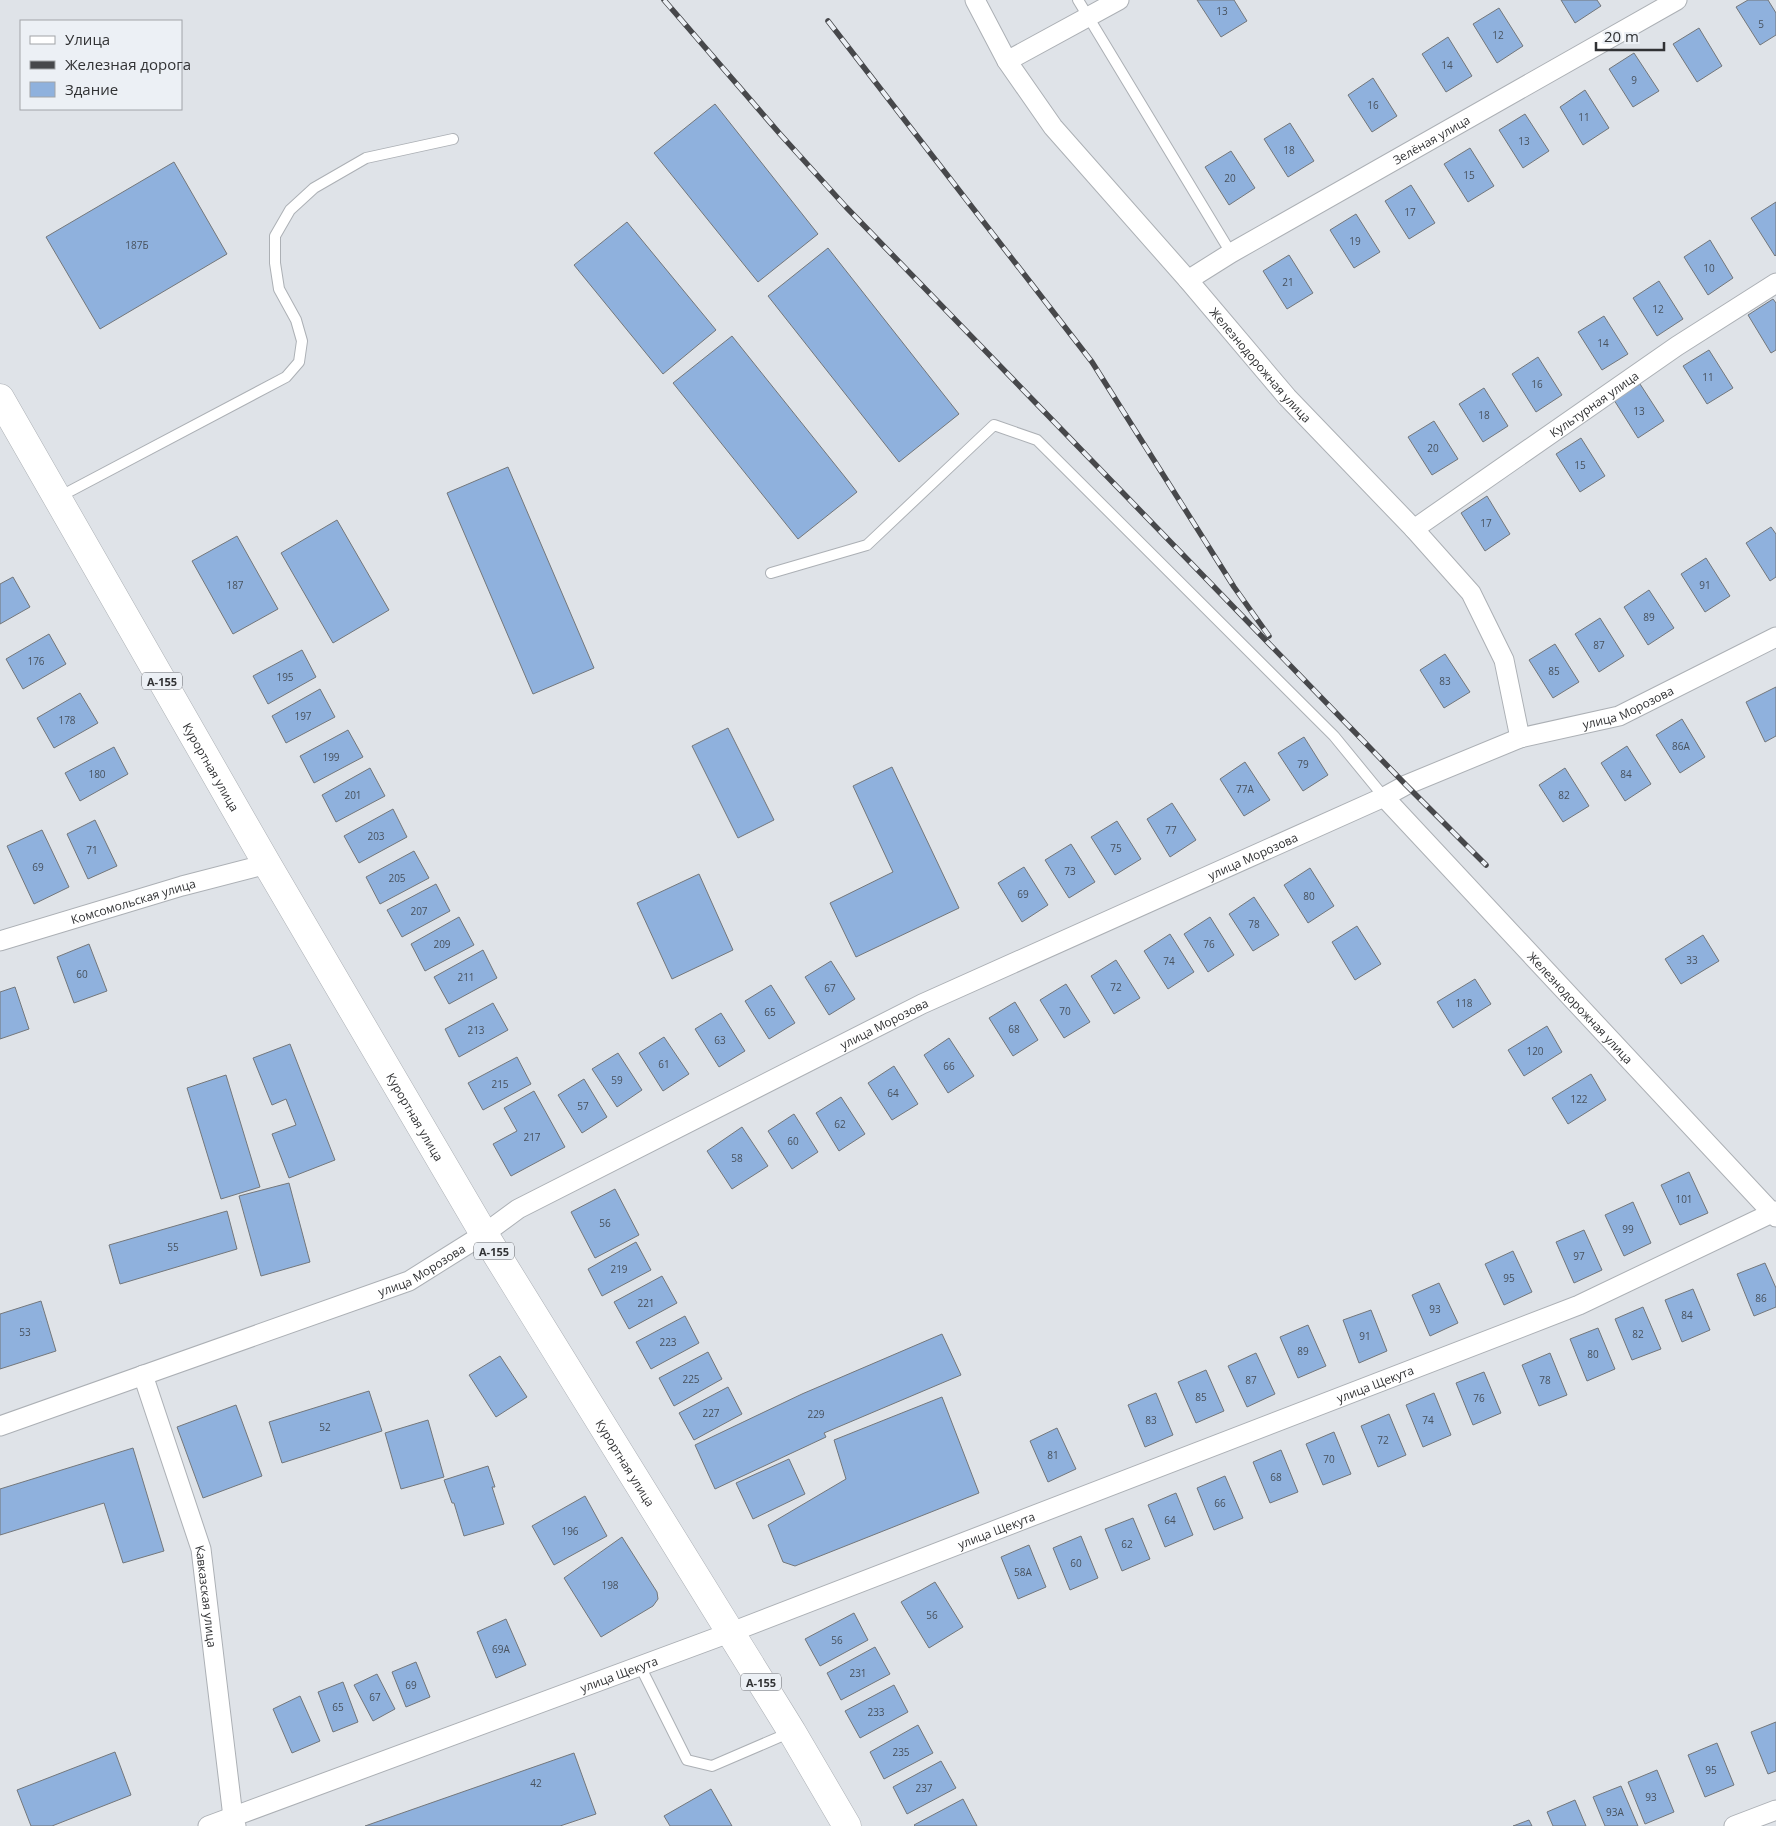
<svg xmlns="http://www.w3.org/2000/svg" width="1776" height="1826" viewBox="0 0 1776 1826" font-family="'Open Sans',sans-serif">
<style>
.building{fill:#8fb1dd;stroke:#73777b}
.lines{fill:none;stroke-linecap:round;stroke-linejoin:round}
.service-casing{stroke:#acb0b5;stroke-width:12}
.minor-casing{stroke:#acb0b5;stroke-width:21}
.primary-casing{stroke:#acb0b5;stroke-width:29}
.service{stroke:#fff;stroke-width:10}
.minor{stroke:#fff;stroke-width:19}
.primary{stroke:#fff;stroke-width:28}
.rail-casing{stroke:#47484b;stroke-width:5.5}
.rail{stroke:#ecf0f5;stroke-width:4;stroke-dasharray:11;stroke-linecap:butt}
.labels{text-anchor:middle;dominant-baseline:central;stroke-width:4;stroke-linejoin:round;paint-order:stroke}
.number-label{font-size:10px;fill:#48525e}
.shield{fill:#ecf0f5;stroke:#696b6e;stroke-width:1}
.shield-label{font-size:11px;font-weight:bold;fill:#313234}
.street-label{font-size:12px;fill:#313234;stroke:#ecf0f5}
</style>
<rect width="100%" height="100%" fill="#dfe3e8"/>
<!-- building -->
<g class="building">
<polygon points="1197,0 1234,0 1247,21 1221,37"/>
<polygon points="1561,0 1597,0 1601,6 1575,23"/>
<polygon points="1748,0 1768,0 1776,13 1776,35 1760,45 1736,7"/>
<polygon points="1499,8 1523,46 1497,63 1473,24"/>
<polygon points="1699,28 1722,66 1697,82 1673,44"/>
<polygon points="1448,37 1472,76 1446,92 1422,54"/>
<polygon points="1634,53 1659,91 1633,107 1609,69"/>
<polygon points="1373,78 1397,116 1372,132 1348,95"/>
<polygon points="1585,90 1609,128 1583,145 1560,107"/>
<polygon points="715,104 818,234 758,282 654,153"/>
<polygon points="1525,114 1549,151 1523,168 1499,130"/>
<polygon points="1290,123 1314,161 1288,177 1264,139"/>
<polygon points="1470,148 1494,186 1468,202 1444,164"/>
<polygon points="1231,151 1255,188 1229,205 1205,167"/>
<polygon points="174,162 227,254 100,329 46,237"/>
<polygon points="1411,185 1435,223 1409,239 1385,201"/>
<polygon points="1776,202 1776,255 1775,256 1751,218"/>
<polygon points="1356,214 1380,252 1354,268 1330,230"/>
<polygon points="627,222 716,330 663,374 574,265"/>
<polygon points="1710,240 1733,278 1708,295 1684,257"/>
<polygon points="828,248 959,414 899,462 768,296"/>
<polygon points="1289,255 1313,293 1287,309 1263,271"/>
<polygon points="1659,281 1683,319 1657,336 1633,298"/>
<polygon points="1773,299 1776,303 1776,350 1771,353 1748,315"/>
<polygon points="1604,316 1628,354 1602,370 1578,332"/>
<polygon points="732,336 857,492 798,539 673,383"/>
<polygon points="1709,350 1733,388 1707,404 1683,366"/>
<polygon points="1538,357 1562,395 1536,412 1512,374"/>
<polygon points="1640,384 1664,421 1638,438 1614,400"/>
<polygon points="1484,388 1508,426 1483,442 1459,404"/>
<polygon points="1434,421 1458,459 1432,475 1408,437"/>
<polygon points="1581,438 1605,476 1580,492 1556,454"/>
<polygon points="508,467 594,668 533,694 447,493"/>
<polygon points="1487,496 1510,534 1485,551 1461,513"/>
<polygon points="337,520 389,610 333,643 281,553"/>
<polygon points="1771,527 1776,534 1776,577 1770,581 1746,543"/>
<polygon points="237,536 278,609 233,634 192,561"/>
<polygon points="1706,558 1730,596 1705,612 1681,574"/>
<polygon points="13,577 30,607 0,624 0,584"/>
<polygon points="1649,590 1674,628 1648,645 1624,607"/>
<polygon points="1600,618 1624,656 1599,672 1575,634"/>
<polygon points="49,634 66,664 23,689 6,659"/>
<polygon points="1555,644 1579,682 1553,698 1529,660"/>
<polygon points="302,650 316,677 268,704 253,676"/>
<polygon points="1445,654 1470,692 1444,708 1420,670"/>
<polygon points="1776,687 1776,736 1765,742 1746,702"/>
<polygon points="320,689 335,717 286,743 272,716"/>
<polygon points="80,693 98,723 54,748 37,718"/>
<polygon points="1682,719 1705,757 1680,773 1656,735"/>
<polygon points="728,728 774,820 738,838 692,746"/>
<polygon points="348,730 363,757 314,783 300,756"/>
<polygon points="1304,737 1328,775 1303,791 1278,753"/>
<polygon points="1627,746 1651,784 1625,801 1601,763"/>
<polygon points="114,747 128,774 80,801 65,773"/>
<polygon points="1245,762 1270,800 1244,816 1220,779"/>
<polygon points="892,767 959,908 856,957 830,903 893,872 853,786"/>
<polygon points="370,768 385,796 336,822 322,795"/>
<polygon points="1565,768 1589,806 1563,822 1539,785"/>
<polygon points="1172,803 1196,840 1170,857 1147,819"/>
<polygon points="393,809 407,837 359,863 344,836"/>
<polygon points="95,820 117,866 88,879 67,834"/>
<polygon points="1117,821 1141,859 1115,875 1091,837"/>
<polygon points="42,830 69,887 34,904 7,846"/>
<polygon points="1071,844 1095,882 1069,898 1045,860"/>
<polygon points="414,851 429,878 380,904 366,877"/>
<polygon points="1024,867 1048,905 1022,922 998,883"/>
<polygon points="1310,868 1334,906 1308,923 1284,885"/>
<polygon points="699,874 733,950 672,979 637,903"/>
<polygon points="436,884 450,911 402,937 387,910"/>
<polygon points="1254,897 1279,935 1253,951 1229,914"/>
<polygon points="459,917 474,945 425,971 411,944"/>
<polygon points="1210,917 1234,955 1208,972 1184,934"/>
<polygon points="1357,926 1381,964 1355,980 1332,942"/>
<polygon points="1170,934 1194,972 1168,989 1144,951"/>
<polygon points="1703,935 1719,961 1681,984 1665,959"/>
<polygon points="89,944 107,991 74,1003 57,957"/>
<polygon points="483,950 497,978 449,1004 434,977"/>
<polygon points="1116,960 1140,998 1114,1014 1091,976"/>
<polygon points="831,961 855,999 829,1015 805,977"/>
<polygon points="1475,979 1491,1004 1453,1028 1437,1002"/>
<polygon points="1066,984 1090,1022 1064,1038 1040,1000"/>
<polygon points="771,985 795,1023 769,1039 745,1001"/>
<polygon points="15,987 29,1029 0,1039 0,992"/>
<polygon points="1015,1002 1038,1040 1013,1056 989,1018"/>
<polygon points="493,1003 508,1030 459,1057 445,1029"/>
<polygon points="721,1013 745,1051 719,1067 695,1029"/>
<polygon points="1547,1026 1562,1052 1524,1076 1508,1050"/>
<polygon points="664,1037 689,1074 663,1091 639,1053"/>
<polygon points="949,1038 974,1076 948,1093 924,1055"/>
<polygon points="290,1044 335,1160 289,1178 272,1134 296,1125 286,1099 272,1105 253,1058"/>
<polygon points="618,1053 642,1090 617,1107 592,1069"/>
<polygon points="517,1057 531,1084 483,1110 468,1083"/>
<polygon points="894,1066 918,1104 892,1120 868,1083"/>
<polygon points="1591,1074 1606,1100 1568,1124 1552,1098"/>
<polygon points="226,1075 260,1187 221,1199 187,1088"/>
<polygon points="584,1079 607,1117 582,1133 558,1095"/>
<polygon points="534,1091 565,1147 511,1176 493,1144 517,1131 504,1108"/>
<polygon points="841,1097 865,1134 839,1151 816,1113"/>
<polygon points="794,1114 818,1152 792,1169 768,1131"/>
<polygon points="742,1127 768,1166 732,1189 707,1151"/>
<polygon points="1689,1172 1708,1213 1680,1225 1661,1185"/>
<polygon points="289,1183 310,1262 261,1276 239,1196"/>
<polygon points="615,1189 639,1235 595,1258 571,1212"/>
<polygon points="1633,1202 1651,1243 1624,1256 1605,1215"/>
<polygon points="227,1211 237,1249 120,1284 109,1245"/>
<polygon points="1584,1230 1602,1270 1574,1283 1556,1242"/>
<polygon points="636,1242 651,1270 602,1296 588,1269"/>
<polygon points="1513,1251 1532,1292 1504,1305 1485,1264"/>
<polygon points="1765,1263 1776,1288 1776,1307 1754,1316 1737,1274"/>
<polygon points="662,1276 677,1303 629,1329 614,1302"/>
<polygon points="1439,1283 1458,1323 1430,1336 1412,1295"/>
<polygon points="1693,1289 1710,1330 1682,1342 1665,1300"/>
<polygon points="41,1301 56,1351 0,1369 0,1314"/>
<polygon points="1643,1307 1661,1349 1632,1360 1615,1319"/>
<polygon points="1371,1310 1387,1351 1359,1363 1343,1320"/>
<polygon points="685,1316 699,1343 651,1369 636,1342"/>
<polygon points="1308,1325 1326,1366 1298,1378 1280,1337"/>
<polygon points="1598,1328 1615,1369 1587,1381 1570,1339"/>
<polygon points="942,1334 961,1375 824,1433 826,1437 715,1489 695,1445 802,1394"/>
<polygon points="708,1352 722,1379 674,1406 659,1378"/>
<polygon points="1256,1353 1275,1394 1247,1407 1228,1366"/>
<polygon points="1550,1353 1567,1395 1539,1406 1522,1365"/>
<polygon points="500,1356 527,1397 496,1417 469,1375"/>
<polygon points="1206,1370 1224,1411 1196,1423 1178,1382"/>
<polygon points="1484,1372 1501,1413 1473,1425 1456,1383"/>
<polygon points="728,1387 742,1414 694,1440 679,1413"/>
<polygon points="369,1391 382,1431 282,1463 269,1422"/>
<polygon points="1156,1393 1173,1435 1145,1447 1128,1405"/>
<polygon points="1434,1393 1451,1435 1423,1447 1406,1405"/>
<polygon points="942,1397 979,1493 795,1566 783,1562 768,1525 846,1479 834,1440"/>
<polygon points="236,1405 262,1476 203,1498 177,1427"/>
<polygon points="1389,1414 1406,1455 1378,1467 1361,1426"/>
<polygon points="428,1420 444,1477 401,1489 385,1433"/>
<polygon points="1057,1428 1076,1469 1048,1482 1030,1441"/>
<polygon points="1334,1432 1351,1474 1323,1485 1306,1444"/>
<polygon points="133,1448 164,1551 123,1563 104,1503 0,1535 0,1489"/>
<polygon points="1281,1450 1298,1492 1270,1503 1253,1462"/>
<polygon points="789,1459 805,1494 753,1519 736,1483"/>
<polygon points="488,1466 495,1487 492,1487 504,1524 464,1536 454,1503 452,1503 444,1480"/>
<polygon points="1225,1476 1243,1518 1214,1530 1197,1488"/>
<polygon points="1176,1493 1193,1535 1165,1547 1148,1505"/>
<polygon points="585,1496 607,1536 554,1565 532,1526"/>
<polygon points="1133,1518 1150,1559 1122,1571 1105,1529"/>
<polygon points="1081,1536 1098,1578 1070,1590 1053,1548"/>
<polygon points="622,1537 657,1592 658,1599 653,1606 601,1637 564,1578"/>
<polygon points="1029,1545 1046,1587 1018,1599 1001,1557"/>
<polygon points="935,1582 963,1627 929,1648 901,1602"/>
<polygon points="854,1613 868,1640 820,1666 805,1639"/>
<polygon points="506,1619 526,1665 496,1678 477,1632"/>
<polygon points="875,1647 890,1674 841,1700 827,1673"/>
<polygon points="416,1662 430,1697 406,1707 392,1672"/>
<polygon points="377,1674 395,1709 373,1721 354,1685"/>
<polygon points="343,1682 358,1722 333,1732 318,1692"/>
<polygon points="894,1685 908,1712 860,1738 845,1711"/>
<polygon points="300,1696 320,1741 292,1753 273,1709"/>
<polygon points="1776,1722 1776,1771 1768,1774 1751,1732"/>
<polygon points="918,1725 933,1753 884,1779 870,1752"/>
<polygon points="1717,1743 1734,1785 1705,1797 1688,1755"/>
<polygon points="115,1752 131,1795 52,1826 31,1826 17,1790"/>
<polygon points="574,1753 596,1814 560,1826 365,1826"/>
<polygon points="941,1761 956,1788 907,1814 893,1787"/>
<polygon points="1657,1770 1674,1812 1645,1824 1628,1782"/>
<polygon points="1621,1786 1638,1826 1605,1826 1593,1797"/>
<polygon points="711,1789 732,1826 670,1826 664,1816"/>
<polygon points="963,1799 977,1826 915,1826 914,1825"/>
<polygon points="1575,1800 1586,1826 1553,1826 1547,1812"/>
<polygon points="1529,1820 1532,1826 1513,1826"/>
</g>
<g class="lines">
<!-- service casing -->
<g class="service-casing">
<g id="service">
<polyline points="1078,0 1231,253"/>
<polyline points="57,498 286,377 299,362 302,341 296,320 279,289 275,263 275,236 290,210 314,188 366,158 453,139"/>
<polyline points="771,573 867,545 994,425 1037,440 1334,736 1384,797"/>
<polyline points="640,1666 687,1760 712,1766 791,1732"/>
</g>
</g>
<!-- minor casing -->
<g class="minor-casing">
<g id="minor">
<path id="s1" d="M975 0 1007 61 1053 127 1188 280 1287 397 1414 529 1471 593 1504 660 1520 738"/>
<polyline points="1007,61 1119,0"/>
<path id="s2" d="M1188 280 1231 253 1677 0"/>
<path id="s3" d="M1414 529 1677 346 1776 283"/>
<path id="s4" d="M1384 797 1776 1217"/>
<path id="s5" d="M0 941 182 886 267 864"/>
<path id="s6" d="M143 1375 201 1549 233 1817 236 1826"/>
<path id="s7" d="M0 1426 409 1281 484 1234 518 1209 922 1004 1384 797 1406 785 1520 738 1619 716 1776 637"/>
<path id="s8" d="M208 1826 729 1633 1579 1305 1776 1211"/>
<polyline points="1734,1826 1776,1810"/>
</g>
</g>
<!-- primary casing -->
<g class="primary-casing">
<g id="primary">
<path id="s9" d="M0 398 267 864 484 1234 792 1732 847 1826"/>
</g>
</g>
<!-- service -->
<use href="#service" class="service"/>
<!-- minor -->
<use href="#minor" class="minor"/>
<!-- primary -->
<use href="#primary" class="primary"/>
<!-- rail casing -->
<g class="rail-casing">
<g id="rail">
<polyline points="664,0 780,134 846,207 1406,785 1486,865"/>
<polyline points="828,21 1092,362 1234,587 1269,636"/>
</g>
</g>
<!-- rail -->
<use href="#rail" class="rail"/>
</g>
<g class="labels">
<!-- number labels -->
<g class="number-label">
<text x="1222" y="11">13</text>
<text x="1761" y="24">5</text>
<text x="1498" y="35">12</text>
<text x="1447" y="65">14</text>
<text x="1634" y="80">9</text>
<text x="1373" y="105">16</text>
<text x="1584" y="117">11</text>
<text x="1524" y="141">13</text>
<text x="1289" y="150">18</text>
<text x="1469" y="175">15</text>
<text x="1230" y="178">20</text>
<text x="1410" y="212">17</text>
<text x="1355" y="241">19</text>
<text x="137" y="245">187Б</text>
<text x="1709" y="268">10</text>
<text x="1288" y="282">21</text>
<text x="1658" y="309">12</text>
<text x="1603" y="343">14</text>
<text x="1708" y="377">11</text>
<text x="1537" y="384">16</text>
<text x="1639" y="411">13</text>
<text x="1484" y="415">18</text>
<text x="1433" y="448">20</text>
<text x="1580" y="465">15</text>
<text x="1486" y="523">17</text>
<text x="235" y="585">187</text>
<text x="1705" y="585">91</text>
<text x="1649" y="617">89</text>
<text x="1599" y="645">87</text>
<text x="36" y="661">176</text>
<text x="1554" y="671">85</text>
<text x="285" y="677">195</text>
<text x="1445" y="681">83</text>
<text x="303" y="716">197</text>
<text x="67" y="720">178</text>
<text x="1681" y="746">86А</text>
<text x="331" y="757">199</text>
<text x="1303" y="764">79</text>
<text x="97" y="774">180</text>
<text x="1626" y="774">84</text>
<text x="1245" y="789">77А</text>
<text x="353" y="795">201</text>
<text x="1564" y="795">82</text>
<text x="1171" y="830">77</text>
<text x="376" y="836">203</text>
<text x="1116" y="848">75</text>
<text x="92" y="850">71</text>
<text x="38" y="867">69</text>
<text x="1070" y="871">73</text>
<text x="397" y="878">205</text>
<text x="1023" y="894">69</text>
<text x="1309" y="896">80</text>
<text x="419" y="911">207</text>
<text x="1254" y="924">78</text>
<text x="442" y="944">209</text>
<text x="1209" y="944">76</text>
<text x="1692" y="960">33</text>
<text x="1169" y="961">74</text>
<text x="82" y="974">60</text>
<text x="466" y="977">211</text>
<text x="1116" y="987">72</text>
<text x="830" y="988">67</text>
<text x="1464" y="1003">118</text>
<text x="1065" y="1011">70</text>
<text x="770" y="1012">65</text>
<text x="1014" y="1029">68</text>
<text x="476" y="1030">213</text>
<text x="720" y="1040">63</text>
<text x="1535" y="1051">120</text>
<text x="664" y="1064">61</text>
<text x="949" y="1066">66</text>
<text x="617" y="1080">59</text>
<text x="500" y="1084">215</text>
<text x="893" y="1093">64</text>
<text x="1579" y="1099">122</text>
<text x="583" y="1106">57</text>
<text x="840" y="1124">62</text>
<text x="532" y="1137">217</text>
<text x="793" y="1141">60</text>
<text x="737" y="1158">58</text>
<text x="1684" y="1199">101</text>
<text x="605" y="1223">56</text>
<text x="1628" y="1229">99</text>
<text x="173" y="1247">55</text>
<text x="1579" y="1256">97</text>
<text x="619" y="1269">219</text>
<text x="1509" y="1278">95</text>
<text x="1761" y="1298">86</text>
<text x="646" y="1303">221</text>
<text x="1435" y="1309">93</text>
<text x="1687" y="1315">84</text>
<text x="25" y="1332">53</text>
<text x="1638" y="1334">82</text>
<text x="1365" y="1336">91</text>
<text x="668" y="1342">223</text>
<text x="1303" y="1351">89</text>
<text x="1593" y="1354">80</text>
<text x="691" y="1379">225</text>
<text x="1251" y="1380">87</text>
<text x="1545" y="1380">78</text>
<text x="1201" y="1397">85</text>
<text x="1479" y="1398">76</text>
<text x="711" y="1413">227</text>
<text x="816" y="1414">229</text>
<text x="1151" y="1420">83</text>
<text x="1428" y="1420">74</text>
<text x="325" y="1427">52</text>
<text x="1383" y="1440">72</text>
<text x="1053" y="1455">81</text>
<text x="1329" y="1459">70</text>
<text x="1276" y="1477">68</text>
<text x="1220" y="1503">66</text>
<text x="1170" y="1520">64</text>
<text x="570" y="1531">196</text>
<text x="1127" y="1544">62</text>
<text x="1076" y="1563">60</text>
<text x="1023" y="1572">58А</text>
<text x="610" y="1585">198</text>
<text x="932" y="1615">56</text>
<text x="837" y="1640">56</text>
<text x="501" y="1649">69А</text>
<text x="858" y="1673">231</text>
<text x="411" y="1685">69</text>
<text x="375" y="1697">67</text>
<text x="338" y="1707">65</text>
<text x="876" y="1712">233</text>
<text x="901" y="1752">235</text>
<text x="1711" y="1770">95</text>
<text x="536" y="1783">42</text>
<text x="924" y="1788">237</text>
<text x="1651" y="1797">93</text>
<text x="1615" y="1812">93А</text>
</g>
<!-- shield labels -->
<g class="shield">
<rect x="142" y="672.5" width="40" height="17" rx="4"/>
<rect x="474" y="1242.5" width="40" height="17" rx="4"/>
<rect x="741" y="1673.5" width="40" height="17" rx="4"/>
</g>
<g class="shield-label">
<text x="162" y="681">А-155</text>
<text x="494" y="1251">А-155</text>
<text x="761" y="1682">А-155</text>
</g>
<!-- street labels -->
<g class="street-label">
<text stroke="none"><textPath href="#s2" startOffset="281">Зелёная улица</textPath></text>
<text stroke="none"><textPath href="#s1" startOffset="465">Железнодорожная улица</textPath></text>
<text stroke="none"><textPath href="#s3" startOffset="219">Культурная улица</textPath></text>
<text stroke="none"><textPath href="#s7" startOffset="1785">улица Морозова</textPath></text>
<text stroke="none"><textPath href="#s9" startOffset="425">Курортная улица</textPath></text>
<text stroke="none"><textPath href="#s7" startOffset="1380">улица Морозова</textPath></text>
<text stroke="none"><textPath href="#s5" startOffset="139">Комсомольская улица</textPath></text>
<text stroke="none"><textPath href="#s4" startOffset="288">Железнодорожная улица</textPath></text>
<text stroke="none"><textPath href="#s7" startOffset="975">улица Морозова</textPath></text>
<text stroke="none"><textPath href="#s9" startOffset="830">Курортная улица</textPath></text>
<text stroke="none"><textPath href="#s7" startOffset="450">улица Морозова</textPath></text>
<text stroke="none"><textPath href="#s8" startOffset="1248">улица Щекута</textPath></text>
<text stroke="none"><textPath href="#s9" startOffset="1235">Курортная улица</textPath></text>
<text stroke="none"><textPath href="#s8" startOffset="842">улица Щекута</textPath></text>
<text stroke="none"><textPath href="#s6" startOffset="231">Кавказская улица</textPath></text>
<text stroke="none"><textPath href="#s8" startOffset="438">улица Щекута</textPath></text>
</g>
</g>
<!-- legend -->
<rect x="20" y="20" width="162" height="90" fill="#ecf0f5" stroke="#a1a4a8"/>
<rect x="30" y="36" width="25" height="8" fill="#ffffff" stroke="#a1a4a8"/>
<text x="65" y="45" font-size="15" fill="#313234">Улица</text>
<rect x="30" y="61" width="25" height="8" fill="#47484b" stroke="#a1a4a8"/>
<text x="65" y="70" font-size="15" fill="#313234">Железная дорога</text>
<rect x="30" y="82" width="25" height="15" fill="#8fb1dd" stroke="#a1a4a8"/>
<text x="65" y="95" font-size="15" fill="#313234">Здание</text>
<!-- scale -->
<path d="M1596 42v8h68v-8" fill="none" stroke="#313234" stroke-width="2.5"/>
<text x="1604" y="42" font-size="15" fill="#313234" stroke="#ecf0f5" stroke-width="4" paint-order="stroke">20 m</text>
</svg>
